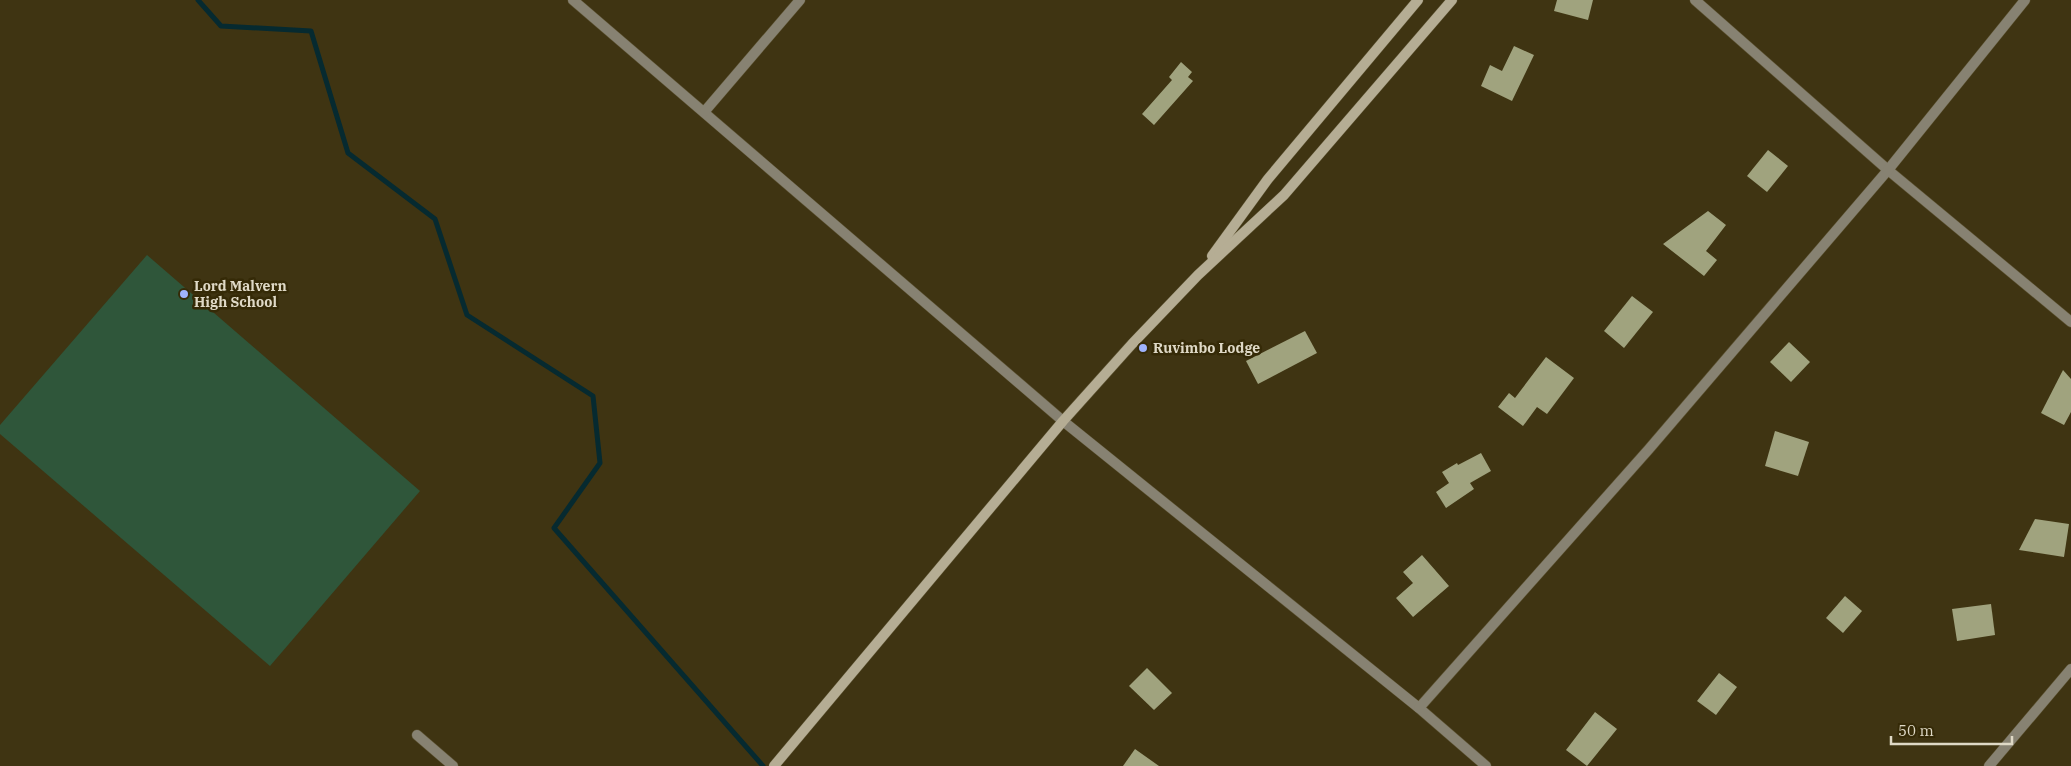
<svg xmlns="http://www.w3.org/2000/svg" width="2071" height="766" viewBox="0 0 2071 766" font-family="'IBM Plex Serif',serif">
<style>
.green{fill:#2f563a}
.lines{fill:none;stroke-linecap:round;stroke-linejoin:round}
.stream{stroke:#062a30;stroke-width:5}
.building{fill:#a0a37e}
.street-casing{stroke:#5c5232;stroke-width:11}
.secondary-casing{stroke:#5c5232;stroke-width:11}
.street{stroke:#878272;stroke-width:10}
.secondary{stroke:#b5ad94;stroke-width:10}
.poi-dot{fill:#9fb3fd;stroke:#352a07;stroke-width:2}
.labels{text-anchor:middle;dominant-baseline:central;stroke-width:5;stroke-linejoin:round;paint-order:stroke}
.poi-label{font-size:14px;font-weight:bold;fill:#dfd9c6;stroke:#352a07;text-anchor:start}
</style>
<rect width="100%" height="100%" fill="#3f3412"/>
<!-- green -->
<polygon class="green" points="147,255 420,491 270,666 0,434 0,425"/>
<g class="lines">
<!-- stream -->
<polyline class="stream" points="198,0 221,26 311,31 348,153 435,219 467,315 593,396 600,463 554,528 763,766"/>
</g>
<!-- building -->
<g class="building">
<polygon points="1557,0 1593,0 1588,20 1554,11"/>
<polygon points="1514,46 1534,55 1512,101 1481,86 1490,65 1502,71"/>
<polygon points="1181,62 1192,72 1188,77 1193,81 1154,125 1142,114 1172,80 1169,77"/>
<polygon points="1768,150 1788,166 1767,192 1747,176"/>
<polygon points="1708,211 1726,225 1706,251 1717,260 1704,276 1663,244"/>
<polygon points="1632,296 1653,312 1624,348 1604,331"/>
<polygon points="1305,331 1317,353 1258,384 1246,361"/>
<polygon points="1789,342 1810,362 1791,382 1770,362"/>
<polygon points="1546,357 1574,378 1547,414 1537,407 1523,426 1498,407 1509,393 1515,398"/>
<polygon points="2063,370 2071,379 2071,412 2064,425 2041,413"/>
<polygon points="1775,431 1809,442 1798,476 1765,466"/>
<polygon points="1481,453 1491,471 1470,483 1474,489 1446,508 1436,492 1449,483 1442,472 1457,463 1458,465"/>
<polygon points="2035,519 2069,524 2064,557 2019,550"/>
<polygon points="1422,555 1449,586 1413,617 1396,598 1413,583 1403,572"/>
<polygon points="1845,596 1862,611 1843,633 1826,618"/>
<polygon points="1991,604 1995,635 1957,641 1952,609"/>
<polygon points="1147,668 1172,693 1154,710 1129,686"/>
<polygon points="1719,673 1737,687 1716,715 1697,701"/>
<polygon points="1595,712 1617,729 1587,766 1566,750"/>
<polygon points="1135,749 1159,766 1123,766"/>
</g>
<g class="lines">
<!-- street casing -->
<g class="street-casing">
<g id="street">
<polyline points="573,0 1063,421 1419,708 1486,766"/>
<polyline points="1695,0 1888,170 2071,322"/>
<polyline points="705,111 800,0"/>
<polyline points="1419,708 1649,449 1888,170 2025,0"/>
<polyline points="417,735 453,766"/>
<polyline points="1989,766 2071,669"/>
</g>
</g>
<!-- secondary casing -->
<g class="secondary-casing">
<g id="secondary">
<polyline points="1212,256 1268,179 1418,0"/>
<polyline points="774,766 1063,421 1132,344 1198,275 1284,195 1452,0"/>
</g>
</g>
<!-- street -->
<use href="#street" class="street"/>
<!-- secondary -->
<use href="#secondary" class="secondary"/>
</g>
<!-- markers -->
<g class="poi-dot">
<circle cx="184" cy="294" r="5"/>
<circle cx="1143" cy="348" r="5"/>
</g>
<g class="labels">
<!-- poi labels -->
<g class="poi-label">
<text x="194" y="286">Lord Malvern<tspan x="194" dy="16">High School</tspan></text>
<text x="1153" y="348">Ruvimbo Lodge</text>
</g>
</g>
<!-- scale -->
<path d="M1891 736v8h121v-8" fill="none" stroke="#dfd9c6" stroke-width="2.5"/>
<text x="1898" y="736" font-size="15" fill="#dfd9c6" stroke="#352a07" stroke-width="4" paint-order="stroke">50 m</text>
</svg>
